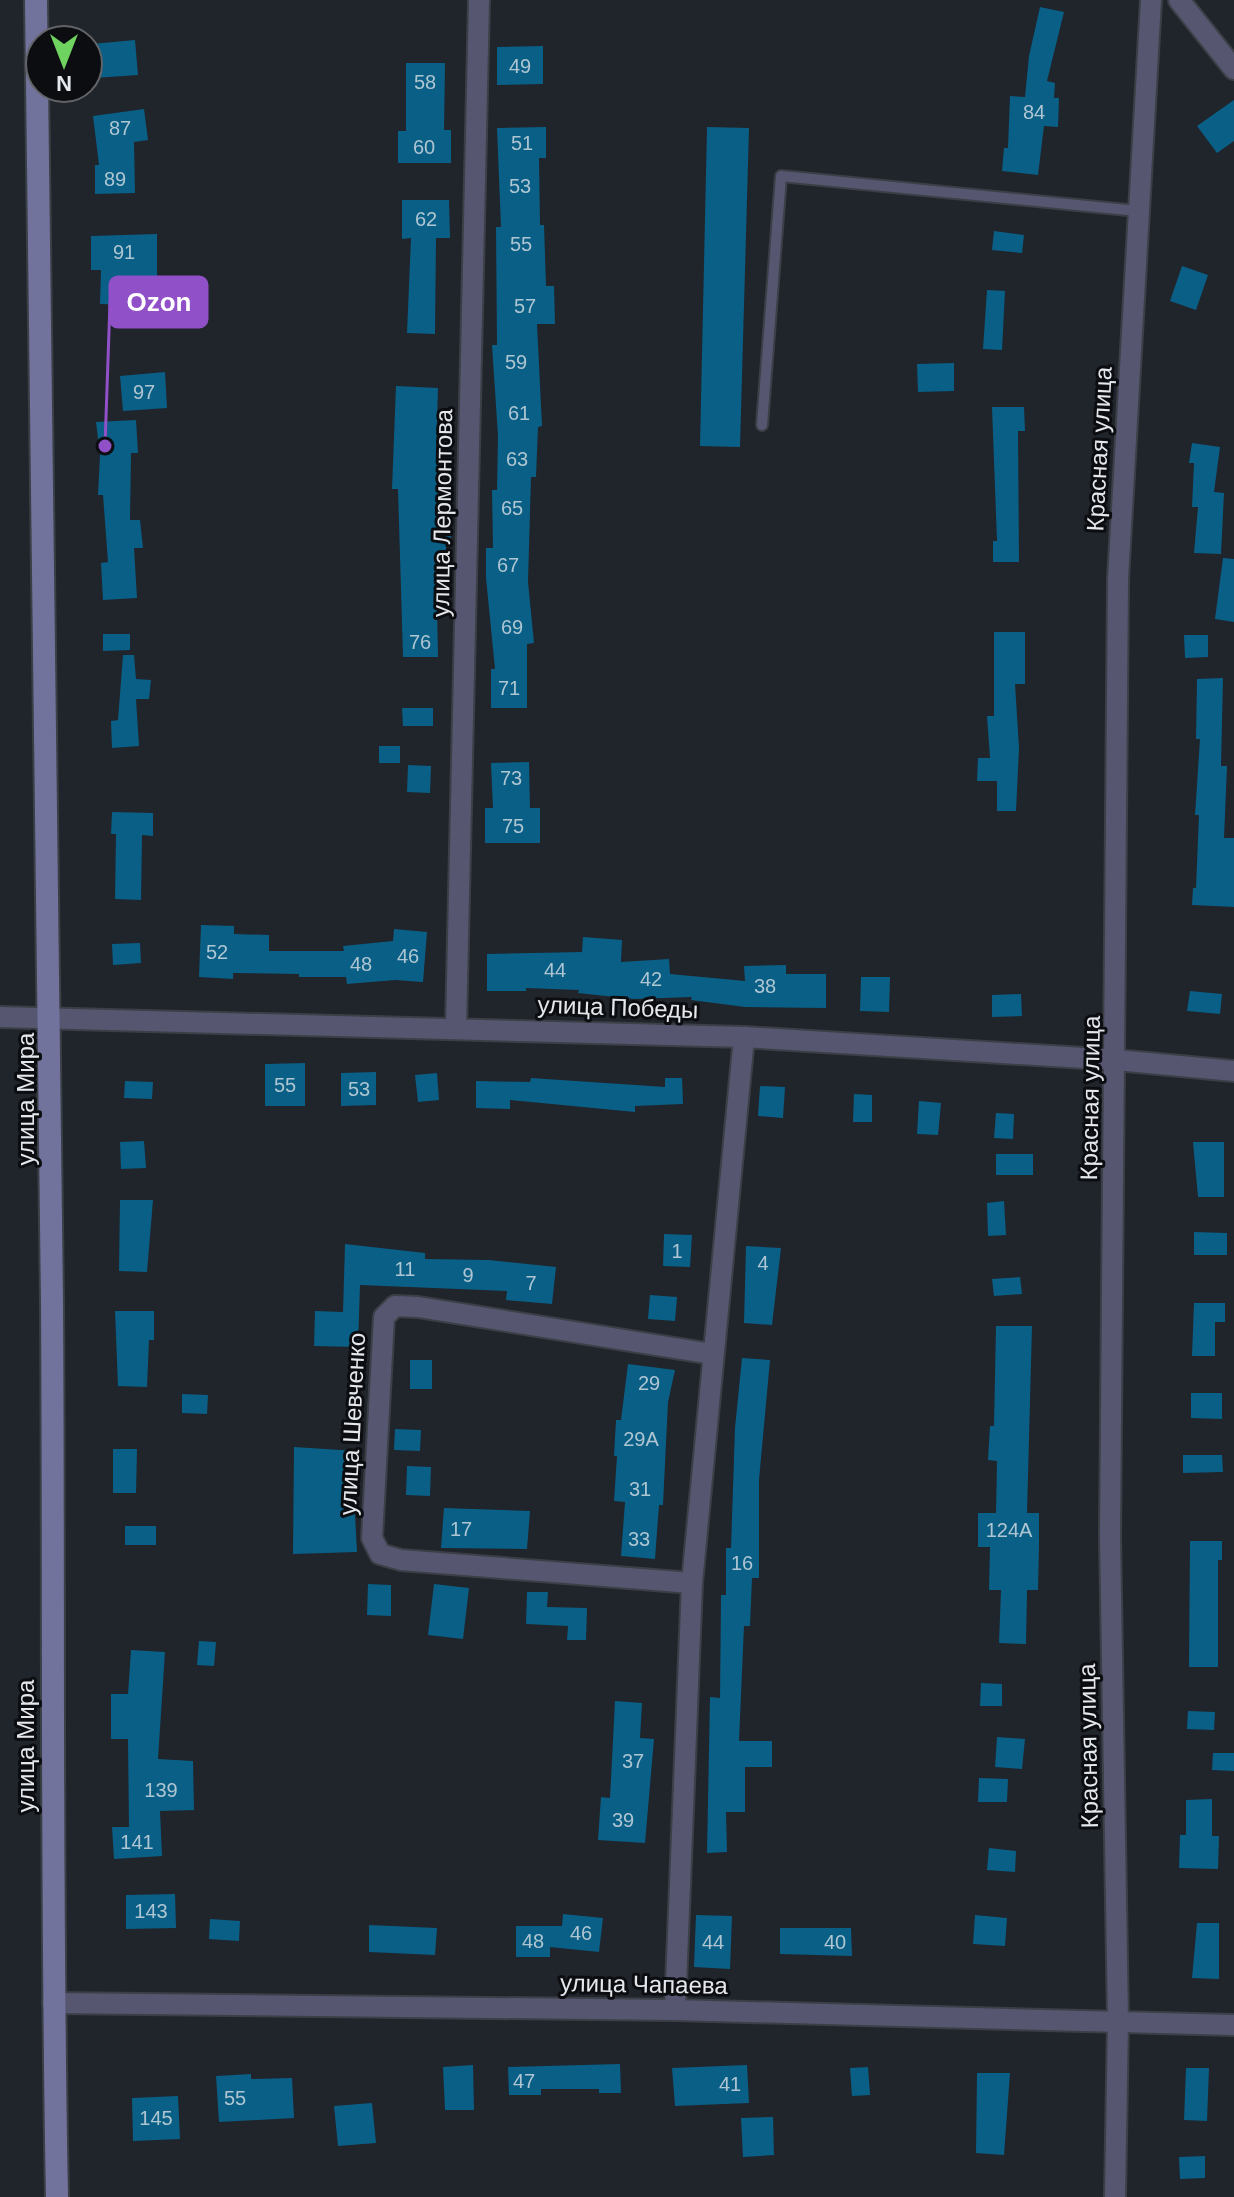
<svg xmlns="http://www.w3.org/2000/svg" width="1234" height="2197" viewBox="0 0 1234 2197" font-family="Helvetica,sans-serif">
<style>
.building{fill:#0a5f86}
.lines{fill:none;stroke-linecap:round;stroke-linejoin:round}
.service-casing{stroke:#3b3f46;stroke-width:14}
.minor-casing{stroke:#3b3f46;stroke-width:24}
.secondary-casing{stroke:#3b3f46;stroke-width:26}
.service{stroke:#565671;stroke-width:10}
.minor{stroke:#565671;stroke-width:20}
.secondary{stroke:#72739d;stroke-width:22}
.labels{text-anchor:middle;dominant-baseline:central;stroke-width:6;stroke-linejoin:round;paint-order:stroke}
.number-label{font-size:20px;fill:#aec5d2}
.street-label{font-size:24px;fill:#e4e7ec;stroke:#0b0d10}
.leader{fill:none;stroke:#9051c8;stroke-width:3}
.callout-dot{fill:#9051c8;stroke:#0b0d10;stroke-width:3}
.callout{fill:#9051c8;stroke:#9051c8;stroke-width:3}
.callout-label{font-size:26px;text-anchor:middle;font-weight:bold;fill:#fff}
</style>
<rect width="100%" height="100%" fill="#20242b"/>
<!-- building -->
<g class="building">
<polygon points="1040,7 1064,12 1047,81 1055,83 1054,98 1059,98 1058,127 1044,126 1038,175 1002,171 1004,148 1008,148 1010,96 1025,97 1029,56"/>
<polygon points="135,40 138,75 95,78 92,44"/>
<polygon points="543,46 543,84 497,85 497,47"/>
<polygon points="406,63 445,63 444,130 451,130 451,163 398,163 398,131 406,131"/>
<polygon points="1234,100 1234,141 1217,153 1197,126"/>
<polygon points="144,109 148,140 134,142 135,193 95,194 95,165 99,165 93,116"/>
<polygon points="546,127 546,158 539,158 540,225 544,225 546,286 554,286 555,324 537,324 542,426 538,427 536,477 531,477 528,582 534,643 527,644 527,708 491,708 491,669 495,669 486,578 486,548 493,548 492,490 497,490 498,436 492,345 497,345 496,227 501,227 497,128"/>
<polygon points="707,127 749,128 740,447 700,446"/>
<polygon points="402,200 449,200 450,238 436,238 435,334 407,333 411,238 402,239"/>
<polygon points="994,231 1024,235 1022,253 992,250"/>
<polygon points="157,234 157,306 100,304 101,270 91,270 91,236"/>
<polygon points="1182,266 1208,275 1196,310 1170,301"/>
<polygon points="987,290 1005,291 1002,350 983,349"/>
<polygon points="954,363 954,391 918,392 917,364"/>
<polygon points="165,372 167,408 123,411 120,376"/>
<polygon points="396,386 438,388 436,452 443,452 443,510 451,510 451,546 446,546 446,607 437,607 438,657 403,657 398,489 392,489"/>
<polygon points="992,407 1024,407 1025,431 1018,431 1019,562 993,562 993,541 997,541"/>
<polygon points="136,420 138,453 131,453 130,520 140,520 143,548 134,548 137,598 103,600 101,563 108,562 103,495 98,495 100,455 96,422"/>
<polygon points="1192,443 1220,447 1214,492 1224,493 1221,554 1194,553 1198,507 1192,507 1194,463 1189,463"/>
<polygon points="1223,558 1234,559 1234,622 1215,619"/>
<polygon points="994,632 1025,632 1025,684 1015,684 1019,748 1016,811 997,811 997,781 977,781 978,758 990,758 987,716 994,716"/>
<polygon points="103,634 130,634 130,650 103,651"/>
<polygon points="1184,635 1208,635 1208,657 1185,658"/>
<polygon points="123,655 134,655 136,679 151,680 149,699 136,699 139,746 112,748 111,721 118,720"/>
<polygon points="1223,678 1221,766 1227,766 1224,838 1234,838 1234,907 1192,905 1193,888 1196,888 1199,815 1195,815 1200,739 1196,739 1197,679"/>
<polygon points="402,708 433,708 433,726 403,726"/>
<rect x="379" y="746" width="21" height="17"/>
<polygon points="529,762 530,808 540,808 540,843 485,843 485,808 493,808 491,763"/>
<polygon points="408,765 431,766 430,793 407,792"/>
<polygon points="112,812 153,813 153,836 142,835 141,900 115,899 116,834 111,834"/>
<polygon points="201,925 234,926 234,934 269,935 269,951 344,951 343,946 393,941 394,929 427,932 423,982 395,980 347,984 346,977 299,977 299,974 233,973 233,979 199,977"/>
<polygon points="583,937 622,940 621,962 669,959 670,974 745,981 744,966 786,965 786,974 826,974 826,1008 745,1007 691,1000 692,997 634,999 578,993 579,990 526,988 526,991 487,991 487,954 582,952"/>
<polygon points="140,943 141,963 113,965 112,944"/>
<polygon points="861,977 890,977 889,1012 860,1011"/>
<polygon points="1190,991 1222,994 1220,1014 1187,1011"/>
<polygon points="1021,994 1022,1016 992,1017 992,995"/>
<polygon points="305,1063 305,1106 265,1106 265,1064"/>
<polygon points="376,1072 376,1105 341,1106 341,1073"/>
<polygon points="437,1073 439,1100 418,1102 415,1075"/>
<polygon points="531,1078 665,1087 665,1078 682,1078 683,1104 635,1106 635,1112 510,1100 510,1109 476,1108 476,1081 530,1082"/>
<polygon points="125,1081 153,1082 152,1099 124,1098"/>
<polygon points="760,1086 785,1087 783,1118 758,1116"/>
<polygon points="854,1094 872,1095 872,1122 853,1122"/>
<polygon points="919,1101 941,1103 938,1135 917,1134"/>
<polygon points="996,1113 1014,1114 1013,1139 994,1138"/>
<polygon points="144,1141 146,1168 121,1169 120,1142"/>
<polygon points="1193,1142 1224,1142 1224,1197 1198,1197"/>
<rect x="996" y="1154" width="37" height="21"/>
<polygon points="120,1200 153,1200 147,1272 119,1271"/>
<polygon points="1004,1201 1006,1235 988,1236 987,1203"/>
<polygon points="1194,1232 1227,1233 1227,1255 1194,1255"/>
<polygon points="664,1234 692,1235 690,1267 663,1266"/>
<polygon points="345,1244 425,1253 425,1259 489,1260 556,1267 552,1304 506,1300 507,1291 360,1285 358,1347 314,1346 315,1311 343,1312"/>
<polygon points="746,1246 781,1248 772,1325 744,1323"/>
<polygon points="1020,1277 1022,1294 994,1296 992,1279"/>
<polygon points="650,1295 677,1297 675,1321 648,1319"/>
<polygon points="1194,1303 1225,1303 1225,1322 1215,1322 1215,1356 1192,1356"/>
<polygon points="115,1311 154,1311 154,1340 149,1340 147,1387 118,1386"/>
<polygon points="996,1326 1032,1326 1027,1513 1039,1513 1039,1547 1038,1590 1027,1590 1026,1644 999,1643 1001,1590 989,1590 990,1547 978,1547 978,1513 996,1513 997,1461 988,1460 990,1426 994,1426"/>
<polygon points="742,1358 770,1360 759,1480 759,1578 752,1578 750,1626 744,1626 739,1741 772,1741 772,1767 745,1767 745,1812 726,1812 727,1852 707,1853 710,1697 720,1698 721,1595 726,1595 726,1548 731,1548 735,1428"/>
<rect x="410" y="1360" width="22" height="29"/>
<polygon points="628,1364 675,1370 668,1402 663,1505 659,1505 655,1559 621,1556 625,1502 614,1501 617,1456 614,1456 616,1420 621,1420"/>
<polygon points="1191,1393 1222,1393 1222,1419 1191,1418"/>
<polygon points="182,1394 208,1395 207,1414 182,1413"/>
<polygon points="395,1429 421,1430 420,1451 394,1450"/>
<polygon points="294,1447 356,1451 354,1496 357,1552 293,1554"/>
<polygon points="113,1449 137,1449 136,1493 113,1493"/>
<polygon points="1183,1455 1222,1455 1223,1472 1183,1473"/>
<polygon points="407,1466 431,1467 430,1496 406,1495"/>
<polygon points="444,1508 530,1511 527,1549 441,1548"/>
<rect x="125" y="1526" width="31" height="19"/>
<polygon points="1190,1541 1222,1541 1222,1560 1218,1560 1218,1667 1189,1667"/>
<polygon points="368,1584 391,1585 391,1616 367,1615"/>
<polygon points="434,1584 469,1588 463,1639 428,1635"/>
<polygon points="527,1592 548,1592 547,1607 587,1608 586,1640 567,1640 568,1626 526,1624"/>
<polygon points="199,1641 216,1642 214,1666 197,1665"/>
<polygon points="131,1650 165,1652 158,1759 193,1761 194,1810 160,1811 162,1856 114,1859 112,1827 129,1827 128,1739 111,1739 111,1694 128,1694"/>
<polygon points="981,1683 1002,1684 1002,1706 980,1706"/>
<polygon points="615,1701 642,1703 640,1738 654,1739 645,1843 598,1840 601,1797 610,1798"/>
<polygon points="1188,1711 1215,1712 1214,1730 1187,1729"/>
<polygon points="997,1737 1025,1739 1022,1769 995,1767"/>
<polygon points="1213,1753 1234,1753 1234,1771 1212,1770"/>
<polygon points="979,1778 1008,1779 1007,1802 978,1802"/>
<polygon points="1212,1799 1212,1836 1219,1836 1218,1869 1179,1868 1180,1835 1186,1835 1186,1800"/>
<polygon points="989,1848 1016,1851 1015,1872 987,1870"/>
<polygon points="175,1894 176,1928 126,1929 126,1895"/>
<polygon points="563,1914 603,1918 599,1952 550,1947 550,1957 516,1957 516,1926 562,1926"/>
<polygon points="696,1915 732,1916 730,1969 694,1967"/>
<polygon points="975,1915 1007,1918 1005,1946 973,1944"/>
<polygon points="210,1919 240,1921 239,1941 209,1939"/>
<polygon points="1197,1923 1219,1923 1219,1979 1192,1978"/>
<polygon points="369,1925 437,1928 435,1955 369,1952"/>
<polygon points="780,1928 851,1928 852,1956 780,1954"/>
<polygon points="620,2064 621,2093 599,2093 599,2089 541,2089 541,2095 509,2095 508,2067"/>
<polygon points="473,2065 474,2110 445,2110 443,2067"/>
<polygon points="747,2065 749,2103 675,2106 672,2068"/>
<polygon points="868,2067 870,2095 852,2096 850,2068"/>
<polygon points="1186,2068 1209,2068 1207,2121 1184,2120"/>
<polygon points="977,2073 1010,2073 1004,2155 976,2153"/>
<polygon points="251,2074 251,2079 292,2078 294,2118 219,2122 216,2076"/>
<polygon points="178,2096 180,2139 133,2141 132,2098"/>
<polygon points="372,2103 376,2143 338,2146 334,2106"/>
<polygon points="773,2117 774,2155 743,2157 741,2118"/>
<polygon points="1205,2156 1205,2178 1180,2179 1179,2157"/>
</g>
<g class="lines">
<!-- service casing -->
<g class="service-casing">
<polyline id="service" points="762,425 781,176 1138,211"/>
</g>
<!-- minor casing -->
<g class="minor-casing">
<g id="minor">
<polyline points="1179,0 1234,69"/>
<polyline points="0,1017 744,1037 1116,1060 1234,1071"/>
<polyline points="456,1028 479,0"/>
<polyline points="692,1583 401,1560 380,1554 372,1538 384,1317 395,1306 418,1307 712,1354"/>
<polyline points="53,2003 675,2010 1234,2025"/>
<polyline points="675,2010 692,1583 744,1037"/>
<polyline points="1115,2197 1118,2021 1110,1536 1118,579 1151,0"/>
</g>
</g>
<!-- secondary casing -->
<g class="secondary-casing">
<path id="secondary" d="M36 0C43 434 50 868 52 1303 54 1601 51 1899 57 2197"/>
</g>
<!-- service -->
<use href="#service" class="service"/>
<!-- minor -->
<use href="#minor" class="minor"/>
<!-- secondary -->
<use href="#secondary" class="secondary"/>
</g>
<g class="labels">
<!-- number labels -->
<g class="number-label">
<text x="520" y="66">49</text>
<text x="425" y="82">58</text>
<text x="1034" y="112">84</text>
<text x="120" y="128">87</text>
<text x="522" y="143">51</text>
<text x="424" y="147">60</text>
<text x="115" y="179">89</text>
<text x="520" y="186">53</text>
<text x="426" y="219">62</text>
<text x="521" y="244">55</text>
<text x="124" y="252">91</text>
<text x="525" y="306">57</text>
<text x="516" y="362">59</text>
<text x="144" y="392">97</text>
<text x="519" y="413">61</text>
<text x="517" y="459">63</text>
<text x="512" y="508">65</text>
<text x="508" y="565">67</text>
<text x="512" y="627">69</text>
<text x="420" y="642">76</text>
<text x="509" y="688">71</text>
<text x="511" y="778">73</text>
<text x="513" y="826">75</text>
<text x="217" y="952">52</text>
<text x="408" y="956">46</text>
<text x="361" y="964">48</text>
<text x="555" y="970">44</text>
<text x="651" y="979">42</text>
<text x="765" y="986">38</text>
<text x="285" y="1085">55</text>
<text x="359" y="1089">53</text>
<text x="677" y="1251">1</text>
<text x="763" y="1263">4</text>
<text x="405" y="1269">11</text>
<text x="468" y="1275">9</text>
<text x="531" y="1283">7</text>
<text x="649" y="1383">29</text>
<text x="641" y="1439">29А</text>
<text x="640" y="1489">31</text>
<text x="461" y="1529">17</text>
<text x="1009" y="1530">124А</text>
<text x="639" y="1539">33</text>
<text x="742" y="1563">16</text>
<text x="633" y="1761">37</text>
<text x="161" y="1790">139</text>
<text x="623" y="1820">39</text>
<text x="137" y="1842">141</text>
<text x="151" y="1911">143</text>
<text x="581" y="1933">46</text>
<text x="533" y="1941">48</text>
<text x="713" y="1942">44</text>
<text x="835" y="1942">40</text>
<text x="524" y="2081">47</text>
<text x="730" y="2084">41</text>
<text x="235" y="2098">55</text>
<text x="156" y="2118">145</text>
</g>
<!-- street labels -->
<g class="street-label">
<text transform="translate(1099 449) rotate(-87)">Красная улица</text>
<text transform="translate(442 513) rotate(-89)">улица Лермонтова</text>
<text transform="translate(618 1007) rotate(2)">улица Победы</text>
<text transform="translate(1090 1098) rotate(-89)">Красная улица</text>
<text transform="translate(25 1099) rotate(-90)">улица Мира</text>
<text transform="translate(352 1424) rotate(-87)">улица Шевченко</text>
<text transform="translate(25 1746) rotate(-90)">улица Мира</text>
<text transform="translate(1088 1746) rotate(-91)">Красная улица</text>
<text transform="translate(644 1984) rotate(1)">улица Чапаева</text>
</g>
</g>
<!-- callouts -->
<path class="leader" d="M105 446L110 302"/>
<circle class="callout-dot" cx="105" cy="446" r="8"/>
<rect class="callout" x="110" y="277" width="97" height="50" rx="8"/>
<g class="callout-label">
<text x="159" y="311">Ozon</text>
</g>
<!-- north arrow -->
<g transform="translate(64 64) rotate(180)"><circle r="38" fill="#0b0d10" stroke="#626468" stroke-width="2"/>
<path d="M0-6L14 30L0 20L-14 30Z" fill="#6fd360"/>
<text y="-12" font-size="22" font-weight="bold" text-anchor="middle" fill="#e4e7ec">N</text>
</g>
</svg>
